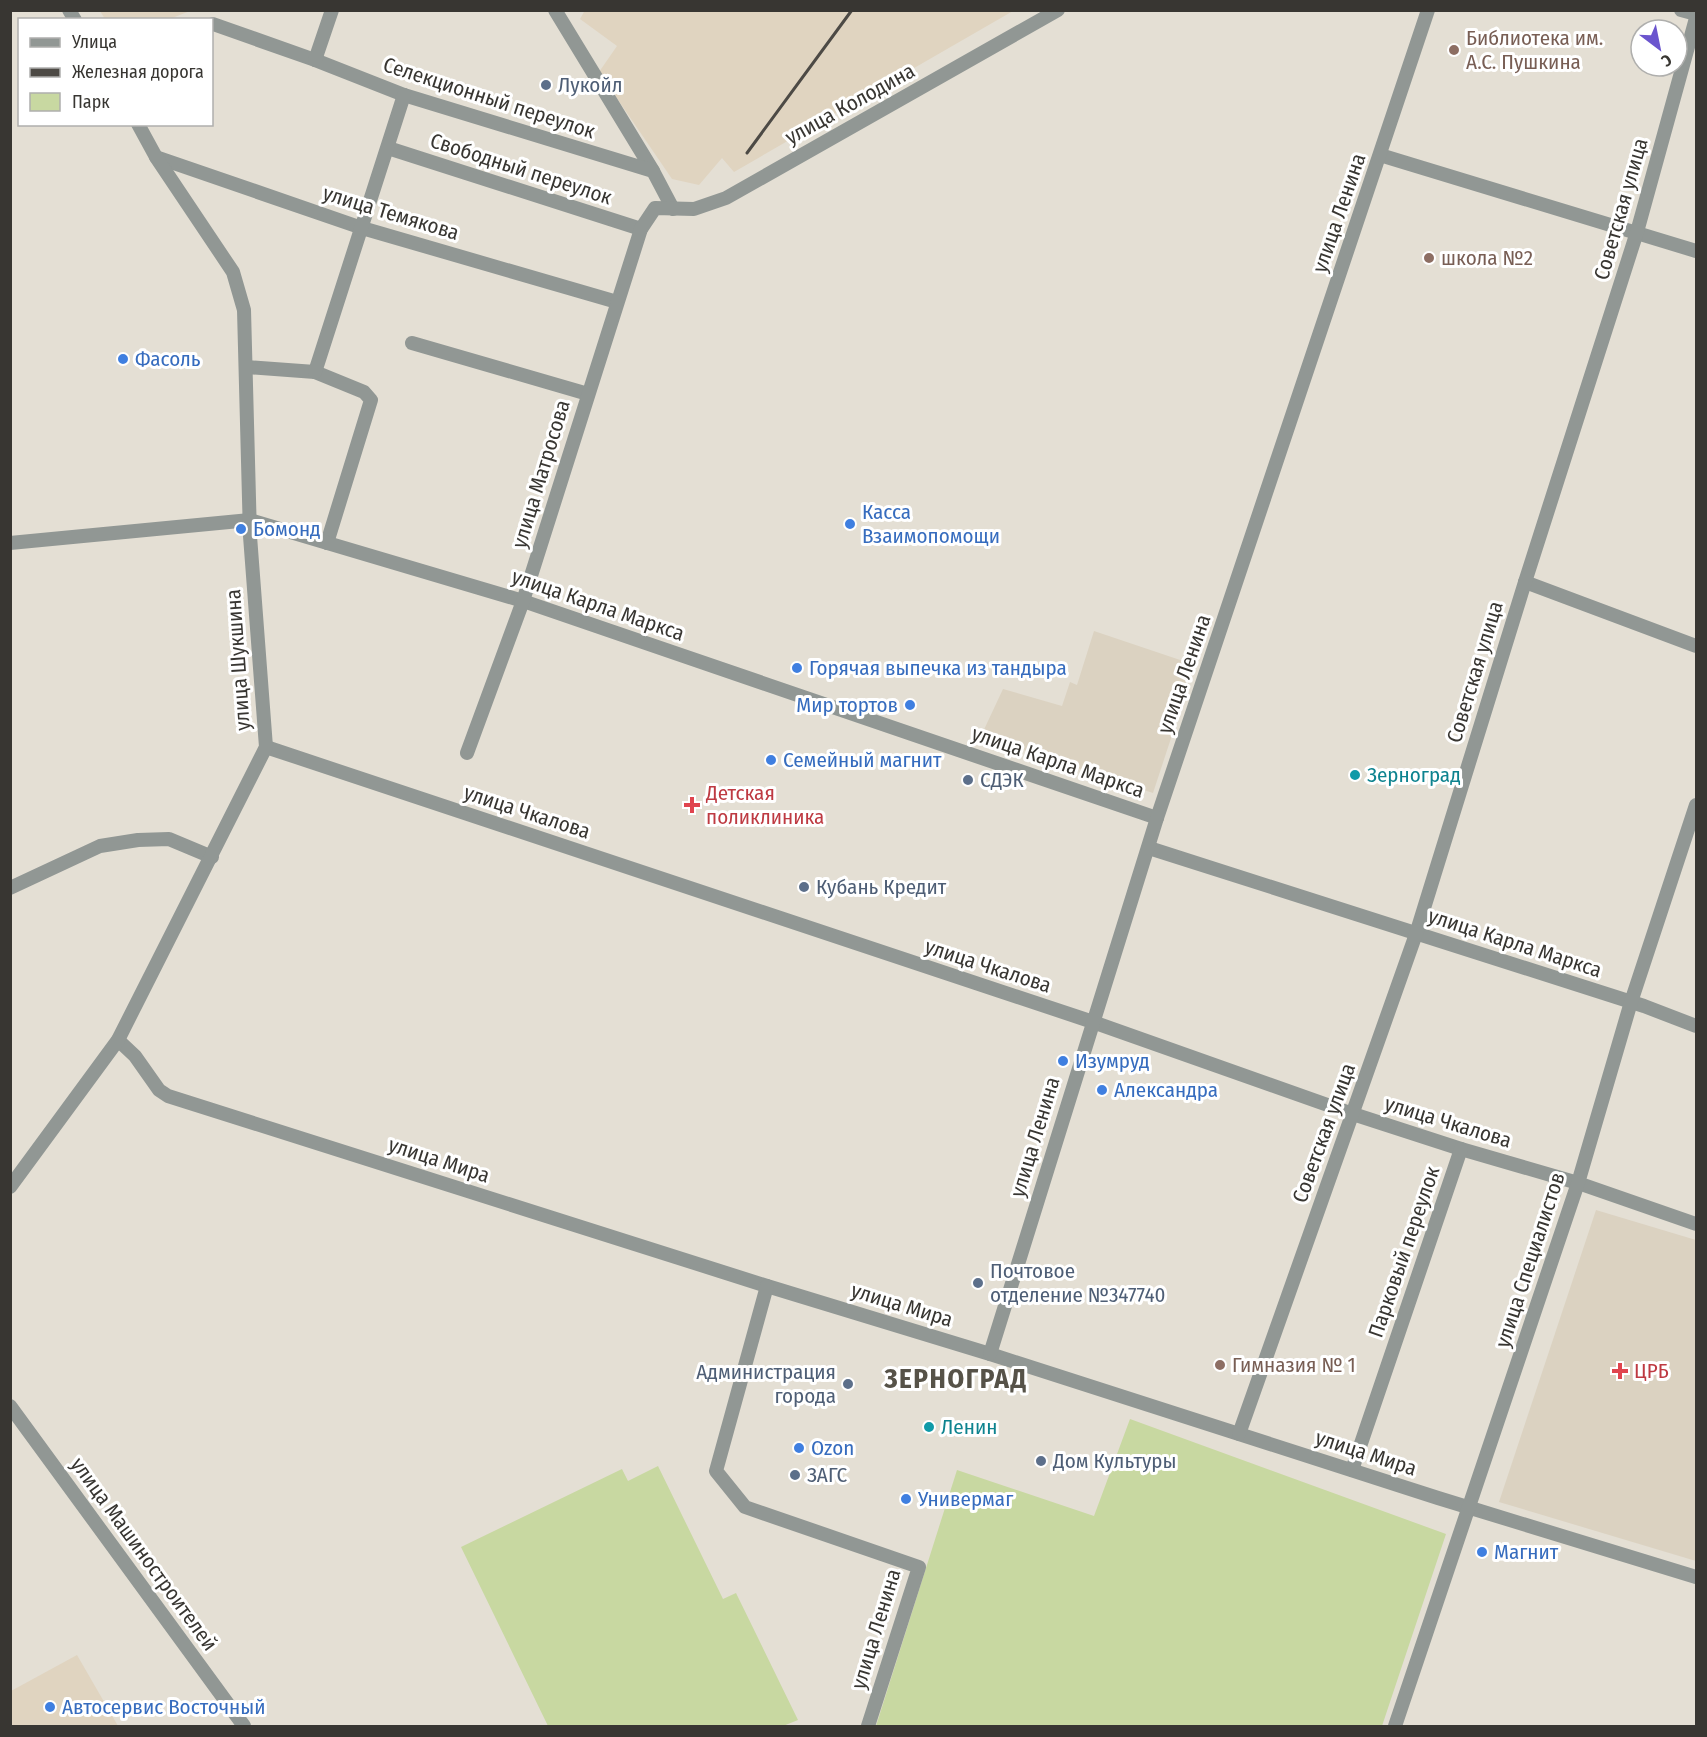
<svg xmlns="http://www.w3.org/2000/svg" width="1707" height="1737" viewBox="0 0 1707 1737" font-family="'Fira Sans Condensed',sans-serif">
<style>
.built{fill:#dbd2c1}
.industrial{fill:#e0d4c0}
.green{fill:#c8d8a1}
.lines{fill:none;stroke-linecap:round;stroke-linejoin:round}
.minor{stroke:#919794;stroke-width:14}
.rail{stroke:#4d4a45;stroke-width:3}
.education-dot{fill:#8d6e63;stroke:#fff;stroke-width:2}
.service-dot{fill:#5c6f8a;stroke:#fff;stroke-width:2}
.shop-dot{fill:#3f7fe0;stroke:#fff;stroke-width:2}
.culture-dot{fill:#0f9aa8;stroke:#fff;stroke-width:2}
.health-dot{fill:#e0444e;stroke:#fff;stroke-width:2}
.labels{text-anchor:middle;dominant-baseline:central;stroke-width:6;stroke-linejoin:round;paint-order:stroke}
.education-label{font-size:21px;fill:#785e54;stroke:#fff;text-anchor:start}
.service-label{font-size:21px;fill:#4e5e75;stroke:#fff;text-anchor:start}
.street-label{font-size:21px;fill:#383632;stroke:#fff}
.shop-label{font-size:21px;fill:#366cbe;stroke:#fff;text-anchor:start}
.culture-label{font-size:21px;fill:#0d838f;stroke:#fff;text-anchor:start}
.health-label{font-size:21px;fill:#be3a42;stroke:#fff;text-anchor:start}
.district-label{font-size:27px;font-weight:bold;letter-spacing:1.5px;fill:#565248;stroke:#fff}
</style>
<rect width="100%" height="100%" fill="#e4dfd4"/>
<!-- built -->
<g class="built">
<polygon points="1094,631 1195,665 1153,793 981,736 1003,689 1062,706 1070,682 1077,685"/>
<polygon points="1596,1210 1696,1240 1696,1561 1499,1502"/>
</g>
<!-- industrial -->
<g class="industrial">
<polygon points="585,10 1013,11 734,172 722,158 699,185 672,179 599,72 617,46 580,19"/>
<polygon points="100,11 190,11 167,20 105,19"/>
<polygon points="77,1655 118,1726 11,1726 11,1691"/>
</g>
<!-- green -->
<g class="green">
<polygon points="1130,1419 1446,1534 1382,1726 876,1726 957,1470 1094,1516"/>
<polygon points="658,1466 723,1599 736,1593 798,1720 783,1726 548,1726 461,1547 622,1469 628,1481"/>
</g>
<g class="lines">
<!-- minor -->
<g class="minor">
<polyline points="69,10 75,20"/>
<polyline points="555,10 653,171"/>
<polyline points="1681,10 1696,14"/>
<polyline points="213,24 315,60 404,95 653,171 673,209"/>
<polyline points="315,60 332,10"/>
<polyline points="388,148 641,229"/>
<polyline points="1380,155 1696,251"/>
<polyline points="156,157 362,228 617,302"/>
<polyline points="412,343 588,394"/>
<polyline points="246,367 315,372 364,392 371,400 327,543"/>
<polyline points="315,372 404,95"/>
<polyline points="10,543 250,520 523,601 1157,818"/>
<polyline points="1525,582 1696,646"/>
<polyline points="266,747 1093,1022 1353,1114 1461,1149 1578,1183 1696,1224"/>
<polyline points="467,753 523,601 641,229 655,208 694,209 726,198 1058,10"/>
<polyline points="1149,848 1644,1006 1696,1026"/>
<polyline points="10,888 100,846 138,840 169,839 212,857"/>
<polyline points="118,1040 135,1056 159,1090 168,1096 767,1286 990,1354 1438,1498 1696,1577"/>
<polyline points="10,1187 118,1040 266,747 250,536 244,310 233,272 156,157 138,124"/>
<polyline points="767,1286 716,1471 745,1507 919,1567 868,1726"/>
<polyline points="990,1354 1157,818 1428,10"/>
<polyline points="10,1406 244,1726"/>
<polyline points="1239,1434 1416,934 1525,582 1637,232 1696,18"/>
<polyline points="1352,1470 1461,1149"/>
<polyline points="1395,1726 1578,1183 1631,1002 1696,805"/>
</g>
<!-- rail -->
<polyline class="rail" points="747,153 852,10"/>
</g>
<!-- markers -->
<g class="education-dot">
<circle cx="1454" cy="50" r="6"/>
<circle cx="1429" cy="258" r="6"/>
<circle cx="1220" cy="1365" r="6"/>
</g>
<g class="service-dot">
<circle cx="546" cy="85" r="6"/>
<circle cx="968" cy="780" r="6"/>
<circle cx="804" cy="887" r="6"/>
<circle cx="978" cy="1283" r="6"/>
<circle cx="848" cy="1384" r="6"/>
<circle cx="1041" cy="1461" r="6"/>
<circle cx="795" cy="1475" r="6"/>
</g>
<g class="shop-dot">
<circle cx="123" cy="359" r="6"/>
<circle cx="850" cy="524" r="6"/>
<circle cx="241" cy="529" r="6"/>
<circle cx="797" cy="668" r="6"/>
<circle cx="910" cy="705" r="6"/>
<circle cx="771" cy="760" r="6"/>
<circle cx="1063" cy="1061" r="6"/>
<circle cx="1102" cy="1090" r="6"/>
<circle cx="799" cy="1448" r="6"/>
<circle cx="906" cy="1499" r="6"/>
<circle cx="1482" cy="1552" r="6"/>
<circle cx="50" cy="1707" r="6"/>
</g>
<g class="culture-dot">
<circle cx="1355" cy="775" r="6"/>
<circle cx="929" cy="1427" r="6"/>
</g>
<g class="health-dot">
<path d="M689 796h6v6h6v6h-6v6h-6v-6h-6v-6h6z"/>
<path d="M1617 1362h6v6h6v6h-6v6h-6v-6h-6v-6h6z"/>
</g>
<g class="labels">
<!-- education labels -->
<g class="education-label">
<text x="1466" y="38">Библиотека им.<tspan x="1466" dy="24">А.С. Пушкина</tspan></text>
<text x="1441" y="258">школа №2</text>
<text x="1232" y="1365">Гимназия № 1</text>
</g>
<!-- service labels -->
<g class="service-label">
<text x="558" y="85">Лукойл</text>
<text x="980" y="780">СДЭК</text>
<text x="816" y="887">Кубань Кредит</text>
<text x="990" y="1271">Почтовое<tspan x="990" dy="24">отделение №347740</tspan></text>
<text x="836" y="1372" text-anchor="end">Администрация<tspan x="836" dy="24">города</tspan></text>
<text x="1053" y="1461">Дом Культуры</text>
<text x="807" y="1475">ЗАГС</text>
</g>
<!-- street labels -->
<g class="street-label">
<text transform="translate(489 98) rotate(18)">Селекционный переулок</text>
<text transform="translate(850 104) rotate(-29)">улица Колодина</text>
<text transform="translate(521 169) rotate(18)">Свободный переулок</text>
<text transform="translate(1621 209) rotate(-74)">Советская улица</text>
<text transform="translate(391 213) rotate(17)">улица Темякова</text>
<text transform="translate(1339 213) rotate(-71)">улица Ленина</text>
<text transform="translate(541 474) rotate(-73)">улица Матросова</text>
<text transform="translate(598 605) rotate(19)">улица Карла Маркса</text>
<text transform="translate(238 660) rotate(-94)">улица Шукшина</text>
<text transform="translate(1475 672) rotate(-73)">Советская улица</text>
<text transform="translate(1184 674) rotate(-71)">улица Ленина</text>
<text transform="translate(1058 762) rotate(19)">улица Карла Маркса</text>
<text transform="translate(527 812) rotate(18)">улица Чкалова</text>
<text transform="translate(1515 943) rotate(18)">улица Карла Маркса</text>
<text transform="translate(988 966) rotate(18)">улица Чкалова</text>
<text transform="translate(1448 1122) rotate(17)">улица Чкалова</text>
<text transform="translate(1324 1133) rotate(-70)">Советская улица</text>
<text transform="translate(1035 1137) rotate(-73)">улица Ленина</text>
<text transform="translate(439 1160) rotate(18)">улица Мира</text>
<text transform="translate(1404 1252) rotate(-71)">Парковый переулок</text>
<text transform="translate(1530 1260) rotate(-72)">улица Специалистов</text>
<text transform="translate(902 1305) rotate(17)">улица Мира</text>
<text transform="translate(1366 1453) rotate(18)">улица Мира</text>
<text transform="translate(144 1554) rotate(54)">улица Машиностроителей</text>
<text transform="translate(876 1629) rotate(-73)">улица Ленина</text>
</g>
<!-- shop labels -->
<g class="shop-label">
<text x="135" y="359">Фасоль</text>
<text x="862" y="512">Касса<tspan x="862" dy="24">Взаимопомощи</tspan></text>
<text x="253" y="529">Бомонд</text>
<text x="809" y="668">Горячая выпечка из тандыра</text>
<text x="898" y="705" text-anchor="end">Мир тортов</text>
<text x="783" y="760">Семейный магнит</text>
<text x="1075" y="1061">Изумруд</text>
<text x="1114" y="1090">Александра</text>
<text x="811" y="1448">Ozon</text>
<text x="918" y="1499">Универмаг</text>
<text x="1494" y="1552">Магнит</text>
<text x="62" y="1707">Автосервис Восточный</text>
</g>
<!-- culture labels -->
<g class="culture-label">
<text x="1367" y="775">Зерноград</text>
<text x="941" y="1427">Ленин</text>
</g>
<!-- health labels -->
<g class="health-label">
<text x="706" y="793">Детская<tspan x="706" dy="24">поликлиника</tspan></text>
<text x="1634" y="1371">ЦРБ</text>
</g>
<!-- district labels -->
<g class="district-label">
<text x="956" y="1379">ЗЕРНОГРАД</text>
</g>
</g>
<!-- border -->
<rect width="1707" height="1737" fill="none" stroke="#383632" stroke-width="24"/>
<!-- legend -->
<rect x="18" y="18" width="195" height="108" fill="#ffffff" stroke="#afafad" stroke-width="1.5"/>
<rect x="30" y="38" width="30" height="9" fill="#919794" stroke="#afafad" stroke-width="1.5"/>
<text x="72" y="48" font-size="18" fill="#383632">Улица</text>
<rect x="30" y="68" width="30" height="9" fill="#4d4a45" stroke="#afafad" stroke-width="1.5"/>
<text x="72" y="78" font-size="18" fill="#383632">Железная дорога</text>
<rect x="30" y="93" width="30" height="18" fill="#c8d8a1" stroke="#afafad" stroke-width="1.5"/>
<text x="72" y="108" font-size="18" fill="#383632">Парк</text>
<!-- north arrow -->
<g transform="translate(1659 48) rotate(148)"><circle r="28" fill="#ffffff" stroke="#afafad" stroke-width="1.5"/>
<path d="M0-4.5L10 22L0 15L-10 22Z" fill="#6b55ce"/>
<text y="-9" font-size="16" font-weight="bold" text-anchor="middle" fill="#383632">С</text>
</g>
</svg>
